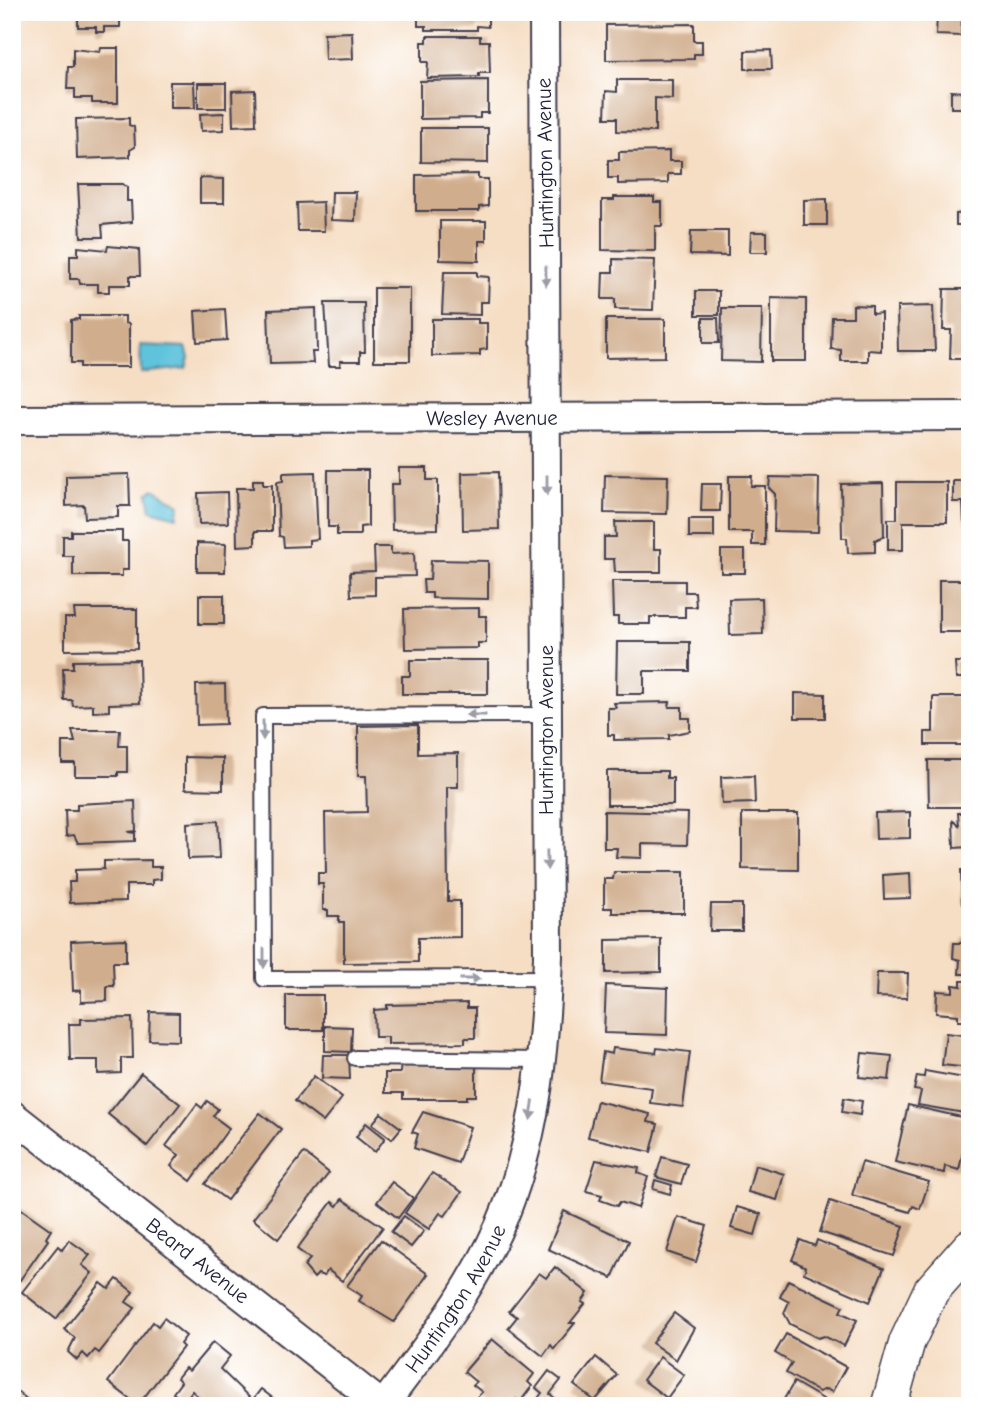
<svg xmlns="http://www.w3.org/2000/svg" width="982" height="1418" viewBox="0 0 982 1418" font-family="'Comic Neue',sans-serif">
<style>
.water{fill:#5ec3dc;stroke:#40728c;stroke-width:2}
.building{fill:#d0ad8d}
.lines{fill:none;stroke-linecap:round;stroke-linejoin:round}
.service-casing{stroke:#423e50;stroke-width:18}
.minor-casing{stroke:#423e50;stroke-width:32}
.tertiary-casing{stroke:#423e50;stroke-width:38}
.service{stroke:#fff;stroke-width:14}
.minor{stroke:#fff;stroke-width:28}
.tertiary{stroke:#fff;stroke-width:35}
.oneway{fill:#9c9ca7}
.labels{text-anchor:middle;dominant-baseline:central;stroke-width:5;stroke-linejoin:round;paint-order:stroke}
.street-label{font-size:21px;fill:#22223b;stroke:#fff}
</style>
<rect width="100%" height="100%" fill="#fff"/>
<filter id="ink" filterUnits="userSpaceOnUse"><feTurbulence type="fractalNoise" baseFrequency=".0143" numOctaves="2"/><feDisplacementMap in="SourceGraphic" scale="14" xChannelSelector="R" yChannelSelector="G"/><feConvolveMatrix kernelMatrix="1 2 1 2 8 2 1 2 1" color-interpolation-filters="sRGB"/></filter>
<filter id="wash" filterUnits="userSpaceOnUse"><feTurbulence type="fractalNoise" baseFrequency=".00686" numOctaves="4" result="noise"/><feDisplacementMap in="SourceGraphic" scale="28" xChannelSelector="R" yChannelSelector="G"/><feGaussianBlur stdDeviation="1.57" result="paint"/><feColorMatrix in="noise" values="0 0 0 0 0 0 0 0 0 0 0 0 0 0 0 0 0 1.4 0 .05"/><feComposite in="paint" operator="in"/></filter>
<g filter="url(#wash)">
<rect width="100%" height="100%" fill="#f6dec4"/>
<!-- water -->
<g class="water">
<polygon points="140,345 186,347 189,358 186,368 141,373"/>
<polygon points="154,489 180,505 177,517 151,510 148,493"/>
</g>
<g id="blocks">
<!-- building -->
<g class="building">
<polygon points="78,12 123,12 123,19 120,19 120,27 104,27 104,32 96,32 96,27 78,27"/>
<polygon points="418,12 488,12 488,27 477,26 477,30 426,30 426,26 418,26"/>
<rect x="619" y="12" width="34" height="3"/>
<polygon points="852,12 889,12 889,15 852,16"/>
<polygon points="937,16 962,18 961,36 936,35"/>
<polygon points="694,24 694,41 702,41 702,54 694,54 694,59 606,60 606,25"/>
<polygon points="352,32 353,59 325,60 324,33"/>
<polygon points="427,36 480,36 480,41 489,41 490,73 479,73 479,77 427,78 428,62 422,62 422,42 427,42"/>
<polygon points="101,48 118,48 118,103 92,103 92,98 75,98 75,89 67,89 68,67 73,67 73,49 100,52"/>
<polygon points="771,50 772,69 745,69 745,51"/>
<polygon points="964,75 970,75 970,108 951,108 951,91 964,92"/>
<polygon points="488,80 488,113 480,113 480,118 420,119 420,81"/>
<polygon points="617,80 672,80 672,99 655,98 655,132 617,131 617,118 605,118 606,91 617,92"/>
<polygon points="170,82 194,82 195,108 170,108"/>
<rect x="198" y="83" width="28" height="25"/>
<polygon points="255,90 256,125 233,126 232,91"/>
<polygon points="224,113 224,130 201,131 200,114"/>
<polygon points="129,118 129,125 134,127 135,147 130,150 130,157 77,159 76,119"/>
<polygon points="421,128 488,128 488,163 421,162"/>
<polygon points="669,151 669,161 681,161 681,174 668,174 668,183 618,184 618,178 608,178 608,160 619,160 619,152"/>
<polygon points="478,174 478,179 488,179 488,206 479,207 479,211 416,211 416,175"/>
<polygon points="200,178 224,179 224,203 200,203"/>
<polygon points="78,184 122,184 127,187 127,201 131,201 132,222 102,225 103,237 81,237"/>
<polygon points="332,192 356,192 355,221 331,220"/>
<polygon points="614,197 654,197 654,202 662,202 662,226 655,226 655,251 602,250 602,200 614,200"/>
<polygon points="827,199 827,225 804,225 804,200"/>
<polygon points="323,202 324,231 298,231 297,203"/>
<polygon points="967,209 970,209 970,225 956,225 956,214 967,213"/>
<polygon points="440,221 486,221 486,241 479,241 479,261 440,260"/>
<polygon points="691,231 728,231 728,256 690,255"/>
<polygon points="751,232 767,232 767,252 750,252"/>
<polygon points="108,246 139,249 140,276 130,276 130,285 109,285 109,292 98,292 98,284 80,284 79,279 70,279 70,255 78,255 78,247 107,250"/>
<polygon points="613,259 655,260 653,310 615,309 615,299 602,299 603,272 613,272"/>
<polygon points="444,272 477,272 477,276 489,277 488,302 480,302 480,315 442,314"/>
<rect x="374" y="288" width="36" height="73"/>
<polygon points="944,289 970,289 970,359 950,359 951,330 943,330"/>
<rect x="696" y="291" width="23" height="24"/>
<polygon points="771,298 806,299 806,361 771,361"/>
<polygon points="325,303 364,303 365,352 360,352 360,361 340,361 340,366 329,366"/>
<polygon points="853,305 872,306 872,314 881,313 881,351 868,350 868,361 841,361 841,350 831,349 832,317 853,317"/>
<polygon points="933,306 935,351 898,351 897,307"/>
<polygon points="316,308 317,352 312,352 313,363 270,364 268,310"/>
<polygon points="722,308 762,308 761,362 721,361"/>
<polygon points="225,309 227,340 197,342 195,311"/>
<polygon points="79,316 125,316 125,323 129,324 129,367 80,367 80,363 71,363 71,320 79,319"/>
<polygon points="703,318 718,318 719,343 703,343"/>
<polygon points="432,319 478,319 478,323 487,323 487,349 480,350 480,355 432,356"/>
<polygon points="606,319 665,319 665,357 606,358"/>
<polygon points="399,468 427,468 427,480 438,480 438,529 392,530 391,484 399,484"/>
<polygon points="328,470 368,470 368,526 360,527 360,535 337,535 337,527 328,527"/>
<polygon points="315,472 318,539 309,540 309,546 284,547 283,537 279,536 277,482 283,481 283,473"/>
<polygon points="498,472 499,529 463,530 462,473"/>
<polygon points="129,474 130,506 118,506 118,517 85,518 84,505 66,506 66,476"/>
<polygon points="605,475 668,476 667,514 604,513"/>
<polygon points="729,476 752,476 751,486 765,486 765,545 752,545 752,532 729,532"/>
<polygon points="770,477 819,478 818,532 774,531 775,494 769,488"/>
<polygon points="253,480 263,480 263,485 272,485 272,531 255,531 255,545 237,546 236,488 253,488"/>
<polygon points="953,481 970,481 970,521 964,521 963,502 953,502"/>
<polygon points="897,482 947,482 947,522 903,522 903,550 888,550 888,519 897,519"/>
<polygon points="883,483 884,536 875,540 875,552 848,553 847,538 842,538 841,484"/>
<polygon points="702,484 721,484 720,511 701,511"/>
<polygon points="227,492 228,523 199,524 198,493"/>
<rect x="689" y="519" width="25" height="18"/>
<polygon points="615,522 654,522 654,549 661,549 661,572 615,572 614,559 604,559 604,537 616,537"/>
<polygon points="71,531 122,531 122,541 128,541 128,570 122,570 122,576 73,576 73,556 63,556 63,536 71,536"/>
<polygon points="197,543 226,544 225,572 197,572"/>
<polygon points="374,547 391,547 391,554 414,553 415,576 375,577 375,595 351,596 350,572 375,571"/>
<rect x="721" y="550" width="24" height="23"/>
<polygon points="431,560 488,561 488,599 432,598 432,593 424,593 423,580 430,580"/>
<rect x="939" y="580" width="31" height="52"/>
<polygon points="612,581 685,581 685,592 695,592 696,607 685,607 685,617 650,617 650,624 618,624 618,617 613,617"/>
<rect x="199" y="595" width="25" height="29"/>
<polygon points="762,598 763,634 730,635 729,599"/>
<polygon points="479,608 479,616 486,616 486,643 478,643 478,648 405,649 404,609"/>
<polygon points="74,609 137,609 137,649 65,650 65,618 75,618"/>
<polygon points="617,642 690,642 690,671 644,671 644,694 616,694"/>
<polygon points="965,648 970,648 970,678 956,678 955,662 965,662"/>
<polygon points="139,660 140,703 109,704 109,711 93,712 93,705 73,706 72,700 64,700 63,668 73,668 73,661"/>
<polygon points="410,660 488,660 488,694 402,694 402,676 410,676"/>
<polygon points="225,684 226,724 197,725 196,685"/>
<polygon points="795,693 825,694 825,718 795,718"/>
<polygon points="933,697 970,697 970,745 925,745 925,732 933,732"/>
<polygon points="670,702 669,707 682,707 682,718 690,718 690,731 669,735 669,739 614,740 614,735 608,735 608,708 616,708 614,703"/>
<polygon points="418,725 418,754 458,753 458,787 447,787 448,901 460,901 460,937 418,938 418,962 344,963 344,922 339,922 339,916 328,916 328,910 323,910 323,884 318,884 318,873 326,873 325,813 367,812 366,776 358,776 358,726"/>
<polygon points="72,730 120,730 119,746 127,746 127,772 118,772 118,776 75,776 75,763 62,763 62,742 75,742"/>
<polygon points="185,757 223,758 223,790 185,789"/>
<polygon points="928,760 970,760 970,807 929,807"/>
<polygon points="607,771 667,771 667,778 673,778 673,805 607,805"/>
<polygon points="754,776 755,803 722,804 721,777"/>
<polygon points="135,801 136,831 128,832 135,833 135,841 78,843 74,835 66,836 65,810 77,810 77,804"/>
<polygon points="604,811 688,813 687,845 642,844 642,858 616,857 617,848 604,848"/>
<polygon points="910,812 910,838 876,839 875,813"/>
<polygon points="742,813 798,813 798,870 742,869"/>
<polygon points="958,813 970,813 970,847 954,848 953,821 959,825"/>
<polygon points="218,821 220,858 188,859 187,823"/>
<polygon points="151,860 151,867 161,867 161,879 152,880 152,885 126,885 126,901 70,903 69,882 75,882 75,870 104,869 104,861"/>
<polygon points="961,870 970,870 970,904 962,904"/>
<polygon points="614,872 684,872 684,913 612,913 612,908 604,908 604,879 613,879"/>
<polygon points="910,873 911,898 884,899 883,875"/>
<polygon points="711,904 742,904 742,931 710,931"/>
<polygon points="963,938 970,938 970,974 959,974 960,960 953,958 954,943 962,943"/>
<polygon points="126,939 126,962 113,962 114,986 107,986 107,1001 81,1002 81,990 73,991 71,941"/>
<polygon points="661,939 661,972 606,973 606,940"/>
<polygon points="877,973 908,973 907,998 876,997"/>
<polygon points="961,981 970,981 970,1021 958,1021 958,1015 936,1013 937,991 953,992 953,985 961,986"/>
<polygon points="606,985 668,988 667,1035 604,1033"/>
<rect x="286" y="995" width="37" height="35"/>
<polygon points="467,1003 467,1008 475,1008 475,1038 465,1038 465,1043 388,1044 388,1037 375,1037 374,1010 387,1009 387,1005"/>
<polygon points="150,1012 179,1013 179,1041 149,1040"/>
<polygon points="132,1018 133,1058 121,1058 121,1073 98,1074 98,1060 70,1060 69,1024 81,1024 81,1019"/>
<polygon points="325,1026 352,1027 351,1052 325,1051"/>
<polygon points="946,1033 970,1036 970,1068 942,1065"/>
<polygon points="613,1048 656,1053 657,1048 690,1052 683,1107 650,1103 652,1088 599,1081 603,1052 612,1054"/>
<polygon points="862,1053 892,1056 889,1080 859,1077"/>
<polygon points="323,1055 349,1055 350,1079 322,1078"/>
<polygon points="401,1062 476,1062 476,1096 467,1096 467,1099 403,1099 403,1093 385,1093 385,1073 400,1073"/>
<polygon points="925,1071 970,1079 970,1114 918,1105 921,1091 914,1090 917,1076 924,1077"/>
<polygon points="141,1073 180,1104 147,1146 108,1114"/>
<polygon points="314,1076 342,1098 323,1122 295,1101"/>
<polygon points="844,1098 862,1101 860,1115 842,1112"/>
<polygon points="207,1101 218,1109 213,1116 229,1128 191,1181 171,1166 179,1155 166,1146 197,1104 202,1108"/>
<polygon points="597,1101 650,1114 648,1122 658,1124 651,1152 588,1137"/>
<polygon points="908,1105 970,1119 959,1170 945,1166 944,1173 895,1162"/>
<polygon points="423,1112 470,1127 458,1163 414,1148 418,1134 412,1132"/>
<polygon points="260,1113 281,1129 227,1200 205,1184"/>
<polygon points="381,1113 401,1128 392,1139 372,1124"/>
<polygon points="366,1123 385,1138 375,1152 356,1137"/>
<polygon points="304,1153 329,1173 278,1239 253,1219"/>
<polygon points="662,1157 687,1164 681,1184 656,1177"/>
<polygon points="596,1160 639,1168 638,1173 648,1177 638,1208 620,1202 617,1206 600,1200 602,1195 586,1191"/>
<polygon points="862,1162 929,1182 920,1209 913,1206 910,1212 852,1195"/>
<polygon points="755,1165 784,1174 777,1200 748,1192"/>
<polygon points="432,1173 462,1192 445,1216 440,1213 429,1229 405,1213"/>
<polygon points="655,1180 672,1185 670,1194 653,1189"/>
<polygon points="392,1182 413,1198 398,1218 377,1202"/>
<polygon points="342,1199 383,1227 342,1281 328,1270 324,1276 318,1274 314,1278 304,1266 310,1259 297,1249 332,1202 337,1206"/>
<polygon points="830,1201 904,1226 894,1256 820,1232"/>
<polygon points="737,1207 761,1214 755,1235 731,1228"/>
<polygon points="20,1208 51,1230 46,1238 48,1240 20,1280 12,1274 12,1214 14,1216"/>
<polygon points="564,1211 629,1241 612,1278 548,1249"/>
<polygon points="404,1216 424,1231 411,1247 391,1232"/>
<polygon points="678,1217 707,1226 696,1262 667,1252"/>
<polygon points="69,1240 90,1255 82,1265 92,1273 56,1319 22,1292 58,1246 62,1250"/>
<polygon points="381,1240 428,1274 394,1322 359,1301 362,1296 347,1286"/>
<polygon points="800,1240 815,1246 817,1240 884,1268 870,1302 804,1273 806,1267 792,1260"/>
<polygon points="555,1267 588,1293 582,1302 585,1304 570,1323 575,1323 554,1349 551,1345 543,1356 508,1328 517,1317 509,1311 539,1273 546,1278"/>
<polygon points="117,1279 133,1292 126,1302 135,1308 99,1353 95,1350 88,1358 83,1353 77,1360 68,1352 75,1338 64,1329 101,1283 109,1289"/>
<polygon points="788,1280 843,1306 840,1312 857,1320 844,1346 824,1336 818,1338 790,1324 784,1313 789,1302 780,1297"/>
<polygon points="674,1313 694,1328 676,1360 652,1343"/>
<polygon points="164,1318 186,1336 180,1344 183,1347 138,1405 108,1382 153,1322 158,1326"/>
<polygon points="786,1334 846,1367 832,1392 826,1389 819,1392 786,1373 792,1363 775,1353"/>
<polygon points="492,1339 534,1374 528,1382 532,1386 520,1402 516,1399 510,1406 496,1402 487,1406 477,1397 482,1392 473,1385 476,1382 464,1372"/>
<polygon points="213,1342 230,1356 220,1369 250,1398 244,1406 209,1406 192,1391 184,1402 173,1393 181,1382 177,1378 185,1368 189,1371"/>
<polygon points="596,1357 617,1375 595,1401 574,1385"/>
<polygon points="660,1357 684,1375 667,1398 643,1380"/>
<polygon points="549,1371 561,1380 550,1394 564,1406 532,1406 542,1393 536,1388"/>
<polygon points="794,1382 835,1406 780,1406"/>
<polygon points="261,1389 283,1406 248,1406"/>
<polygon points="18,1392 35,1406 12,1406"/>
</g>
</g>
</g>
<g filter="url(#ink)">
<use href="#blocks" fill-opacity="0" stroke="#423e50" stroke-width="2"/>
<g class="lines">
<!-- service casing -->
<g class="service-casing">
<g id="service">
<polyline points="545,715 263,716 264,979 547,978"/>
<polyline points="355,1058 540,1060"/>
</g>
</g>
<!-- minor casing -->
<g class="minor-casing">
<g id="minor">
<path id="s1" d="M12 420 970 416"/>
<path id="s2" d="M12 1115 383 1406"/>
<path id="s3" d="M383 1406C429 1344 479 1281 507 1208 538 1128 545 1040 548 956L544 12"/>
</g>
</g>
<!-- tertiary casing -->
<g class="tertiary-casing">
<polyline id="tertiary" points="889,1406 907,1342 931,1291 970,1247"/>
</g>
<!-- service -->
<use href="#service" class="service"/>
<!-- minor -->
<use href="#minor" class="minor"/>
<!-- tertiary -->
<use href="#tertiary" class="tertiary"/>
</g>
<!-- one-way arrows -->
<defs><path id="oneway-solid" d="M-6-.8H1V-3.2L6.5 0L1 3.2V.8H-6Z" transform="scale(1.75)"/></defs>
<g class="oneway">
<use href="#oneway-solid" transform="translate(546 276) rotate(89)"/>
<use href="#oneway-solid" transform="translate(547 485) rotate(90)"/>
<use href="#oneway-solid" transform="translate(476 715) rotate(180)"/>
<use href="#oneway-solid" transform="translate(263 730) rotate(90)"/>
<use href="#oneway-solid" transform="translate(547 860) rotate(89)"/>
<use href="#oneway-solid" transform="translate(264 958) rotate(90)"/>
<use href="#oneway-solid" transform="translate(470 979)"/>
<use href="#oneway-solid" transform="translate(532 1110) rotate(99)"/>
</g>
</g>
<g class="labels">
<!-- street labels -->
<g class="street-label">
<text transform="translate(545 163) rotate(-91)">Huntington Avenue</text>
<text stroke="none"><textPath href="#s1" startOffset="480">Wesley Avenue</textPath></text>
<text transform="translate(546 730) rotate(-90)">Huntington Avenue</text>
<text stroke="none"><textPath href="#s2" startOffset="236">Beard Avenue</textPath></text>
<text stroke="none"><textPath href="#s3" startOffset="130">Huntington Avenue</textPath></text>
</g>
</g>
<!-- margin -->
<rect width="982" height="1418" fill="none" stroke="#fff" stroke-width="42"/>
</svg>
